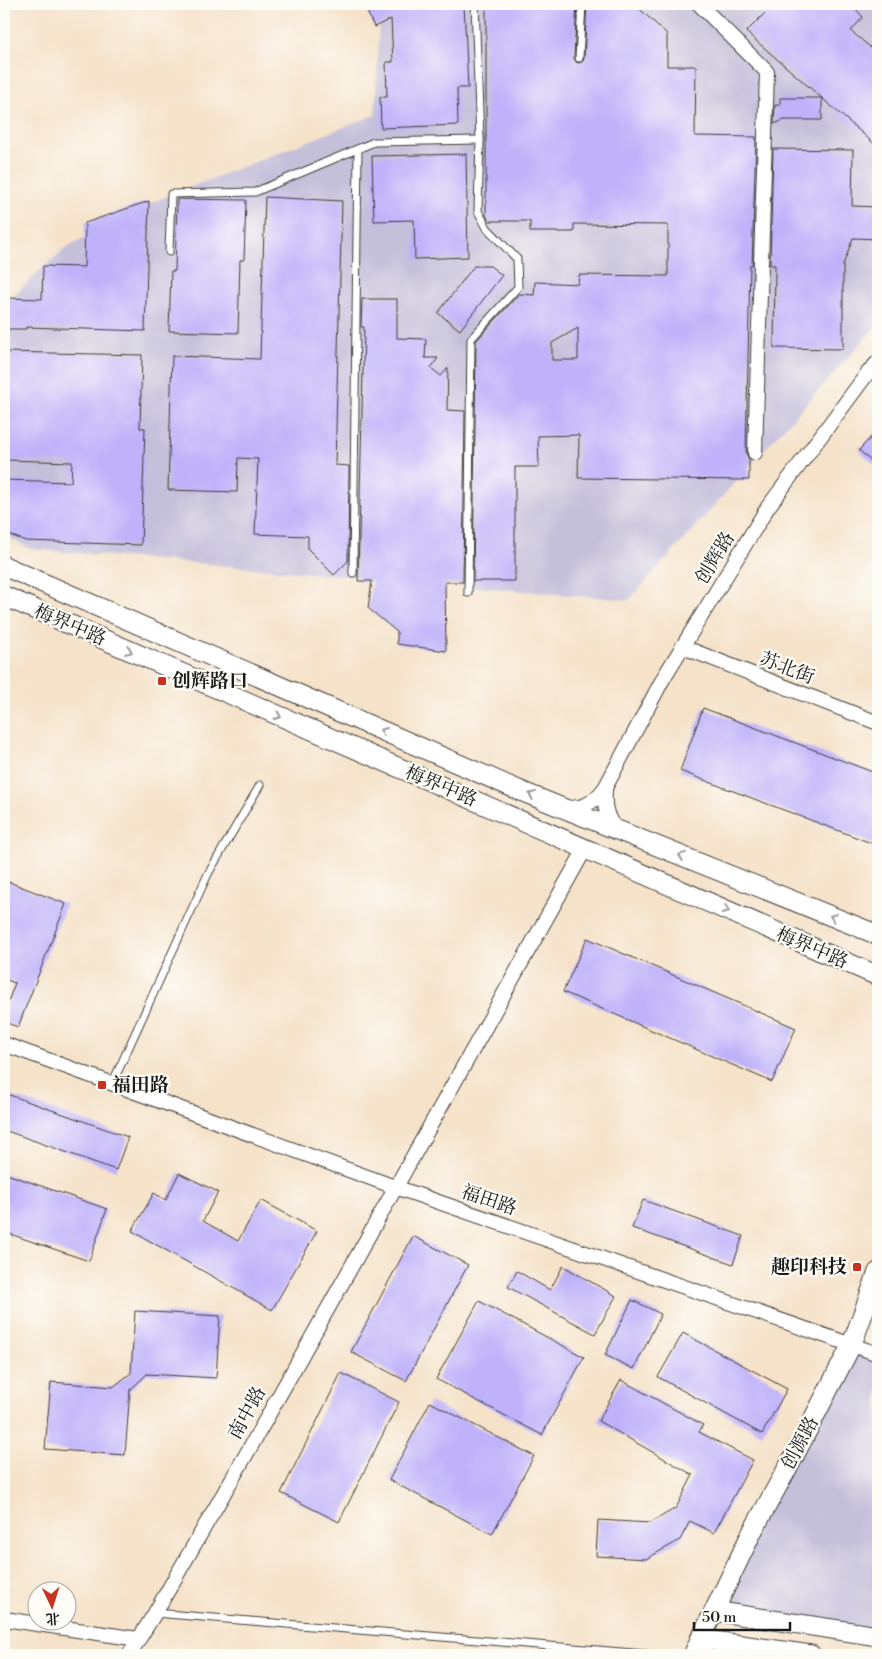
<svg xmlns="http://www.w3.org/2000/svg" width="882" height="1659" viewBox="0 0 882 1659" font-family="'Libre Bodoni','Noto Serif SC',serif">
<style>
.industrial{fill:#c5c0da}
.building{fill:#bfb2fa;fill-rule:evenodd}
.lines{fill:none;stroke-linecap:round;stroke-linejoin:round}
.lane-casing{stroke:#3d3a36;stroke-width:9}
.street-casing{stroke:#3d3a36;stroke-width:16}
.secondary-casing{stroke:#3d3a36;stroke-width:21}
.lane{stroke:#fff;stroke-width:7}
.street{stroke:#fff;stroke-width:14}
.secondary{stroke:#fff;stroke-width:19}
.oneway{stroke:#999}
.poi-dot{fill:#c8321e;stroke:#fdfcf7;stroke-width:2}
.labels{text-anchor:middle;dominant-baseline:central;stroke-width:4.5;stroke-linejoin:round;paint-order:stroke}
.street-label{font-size:19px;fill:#1c1c1c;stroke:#fdfcf7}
.poi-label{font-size:19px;font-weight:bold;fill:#1c1c1c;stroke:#fdfcf7;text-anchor:start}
</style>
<rect width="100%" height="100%" fill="#fdfcf7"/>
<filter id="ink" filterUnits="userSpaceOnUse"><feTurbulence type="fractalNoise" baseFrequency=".02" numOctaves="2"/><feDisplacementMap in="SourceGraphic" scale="10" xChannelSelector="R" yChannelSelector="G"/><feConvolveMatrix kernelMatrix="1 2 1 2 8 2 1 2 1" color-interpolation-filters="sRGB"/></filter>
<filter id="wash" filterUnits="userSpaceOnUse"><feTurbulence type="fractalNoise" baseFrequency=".0096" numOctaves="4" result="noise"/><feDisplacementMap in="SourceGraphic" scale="20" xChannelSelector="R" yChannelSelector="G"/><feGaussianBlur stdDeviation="1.12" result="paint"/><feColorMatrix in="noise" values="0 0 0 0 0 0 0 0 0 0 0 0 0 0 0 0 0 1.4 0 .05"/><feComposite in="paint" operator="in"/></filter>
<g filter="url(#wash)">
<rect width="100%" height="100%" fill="#f5e2c9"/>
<!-- industrial -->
<g class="industrial">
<polygon points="380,4 878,4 878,324 629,600 30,549 4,535 4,304 64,249 132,210 375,115"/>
<polygon points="852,1344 878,1353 878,1636 714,1611"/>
</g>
<g id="blocks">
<!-- building -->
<g class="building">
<polygon points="372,4 464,4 468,88 457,88 458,125 381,128 380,97 387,97 386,62 393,62 391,19 374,27 365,7"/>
<path d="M486 4H577L574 58 576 62 579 63 583 61 584 58 587 4H634L667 34V66H696L695 136 756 137 752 265H750L746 453 749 459V480L578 478 579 435 538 436 539 467H515V581H473L476 341 519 294 534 295 535 282 578 284 579 275 668 276V225L574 224V232H530V221H489L486 215ZM578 328V360H552V343Z"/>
<polygon points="774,4 851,4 863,17 851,31 878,54 878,147 746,32"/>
<polygon points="780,98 822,98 822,120 784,120 774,124 775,105 780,105"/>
<polygon points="773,149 853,150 852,206 878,207 878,239 853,238 843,265 843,349 774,348 775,265 770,265"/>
<polygon points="466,154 468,257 415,259 414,220 374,221 372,156"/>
<polygon points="265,197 342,201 335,465 349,466 348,561 334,575 308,549 308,536 255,534 258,459 238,458 237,492 168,490 172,356 260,359"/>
<polygon points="177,199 246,200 244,260 240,260 238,333 169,331 171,271 175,271"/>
<polygon points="149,201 145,331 26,327 26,329 4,329 6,298 42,299 43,266 84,267 85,223"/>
<polygon points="474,266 490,266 502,275 460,330 438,313"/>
<polygon points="362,299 397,299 397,338 426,339 425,358 438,358 431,368 441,376 448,368 447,410 465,411 463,582 445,582 446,651 397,644 397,632 368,608 372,581 358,581 364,327 361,327"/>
<polygon points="4,352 142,355 140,428 145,428 141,545 26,541 4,533 4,480 71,482 72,462 4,460"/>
<polygon points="878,430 878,468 859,450"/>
<polygon points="703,708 878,774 878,834 874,844 680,771"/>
<polygon points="4,880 66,904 18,1027 4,1022 4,1012 15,983 4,979"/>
<polygon points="587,938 796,1028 772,1082 563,992"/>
<polygon points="4,1093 128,1137 116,1170 4,1130"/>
<polygon points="4,1173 107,1209 89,1261 4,1232"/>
<polygon points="179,1173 218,1192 203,1221 238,1241 261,1200 317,1231 272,1310 132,1231 154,1193 166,1200"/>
<polygon points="643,1200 743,1236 733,1264 632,1228"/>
<polygon points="413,1236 468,1265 406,1381 351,1352"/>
<polygon points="563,1266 616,1296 595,1334 508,1287 517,1271 550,1290"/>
<polygon points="632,1300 661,1314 634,1369 605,1355"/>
<polygon points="479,1301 584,1357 542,1435 436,1379"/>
<polygon points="135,1311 220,1316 216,1378 147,1374 130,1390 125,1455 45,1449 51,1382 113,1387 131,1373"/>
<polygon points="683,1333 787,1389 762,1434 658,1377"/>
<polygon points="341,1373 399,1402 339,1522 281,1493"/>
<polygon points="621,1380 703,1425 699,1432 753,1460 714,1533 690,1521 680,1540 646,1559 596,1556 598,1520 650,1523 676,1508 693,1475 598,1421"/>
<polygon points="430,1402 534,1456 492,1534 389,1480"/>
</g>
</g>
</g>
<g filter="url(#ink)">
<use href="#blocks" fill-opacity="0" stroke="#3d3a36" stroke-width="1"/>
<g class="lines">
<!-- lane casing -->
<g class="lane-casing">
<g id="lane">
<polyline points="579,58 582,4"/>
<polyline points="169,252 171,194 255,192 374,142 480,140"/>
<polyline points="353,573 358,149"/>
<polyline points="468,593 471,339 518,287 517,259 487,228 478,211 480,140 475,4"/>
<polyline points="112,1084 208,874 260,785"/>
<polyline points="155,1613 657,1655"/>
</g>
</g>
<!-- street casing -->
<g class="street-casing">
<g id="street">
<polyline points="699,4 767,72 755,453"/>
<polyline points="683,647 878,723"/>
<polyline points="605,788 664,677 768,507 867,374 878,362"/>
<path d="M565 808C585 808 592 804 605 788 604 805 605 816 616 829"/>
<polyline points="4,1044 395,1187 878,1354"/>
<polyline points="4,1619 138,1639"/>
<polyline points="129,1655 155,1613 251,1446 585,849"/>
</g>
</g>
<!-- secondary casing -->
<g class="secondary-casing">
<g id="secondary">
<polyline points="4,566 523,792 878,935"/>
<polyline points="4,596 878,976"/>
<polyline points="714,1611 878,1636"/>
<polyline points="700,1639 811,1655"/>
<polyline points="693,1655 752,1532 792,1460 852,1344 878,1272"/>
</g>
</g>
<!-- lane -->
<use href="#lane" class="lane"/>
<!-- street -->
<use href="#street" class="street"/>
<!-- secondary -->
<use href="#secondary" class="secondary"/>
</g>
<!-- one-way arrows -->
<defs><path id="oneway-chevron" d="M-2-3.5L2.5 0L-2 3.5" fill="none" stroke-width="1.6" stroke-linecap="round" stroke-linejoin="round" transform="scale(1.25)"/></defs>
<g class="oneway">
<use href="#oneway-chevron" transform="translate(129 651) rotate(23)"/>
<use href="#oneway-chevron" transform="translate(278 716) rotate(23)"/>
<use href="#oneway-chevron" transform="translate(383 731) rotate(-156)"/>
<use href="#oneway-chevron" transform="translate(532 795) rotate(-158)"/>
<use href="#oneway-chevron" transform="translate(682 856) rotate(-158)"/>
<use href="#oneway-chevron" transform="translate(726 910) rotate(23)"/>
<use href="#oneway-chevron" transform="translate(833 917) rotate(-158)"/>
</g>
</g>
<!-- markers -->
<g class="poi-dot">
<rect x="157" y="676" width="10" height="10" rx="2.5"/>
<rect x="97" y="1080" width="10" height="10" rx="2.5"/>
<rect x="852" y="1262" width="10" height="10" rx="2.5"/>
</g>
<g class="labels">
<!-- street labels -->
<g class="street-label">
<text transform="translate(715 558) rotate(-59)">创辉路</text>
<text transform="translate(70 625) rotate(23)">梅界中路</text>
<text transform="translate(787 668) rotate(21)">苏北街</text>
<text transform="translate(441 786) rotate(23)">梅界中路</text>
<text transform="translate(812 948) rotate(23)">梅界中路</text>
<text transform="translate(489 1200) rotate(19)">福田路</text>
<text transform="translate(247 1413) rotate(-61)">南中路</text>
<text transform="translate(800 1443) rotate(-62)">创源路</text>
</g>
<!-- poi labels -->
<g class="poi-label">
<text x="172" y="681">创辉路口</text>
<text x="112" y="1085">福田路</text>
<text x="847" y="1267" text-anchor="end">趣印科技</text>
</g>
</g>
<!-- margin -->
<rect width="882" height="1659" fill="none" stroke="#fdfcf7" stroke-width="20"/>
<!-- north arrow -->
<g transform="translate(52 1606) rotate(176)"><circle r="24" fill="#fdfcf7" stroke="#a3a29f"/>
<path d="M0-4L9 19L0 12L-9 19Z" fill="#c8321e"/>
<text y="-8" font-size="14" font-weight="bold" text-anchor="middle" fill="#1c1c1c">北</text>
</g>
<!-- scale -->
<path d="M694 1622v8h96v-8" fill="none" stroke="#1c1c1c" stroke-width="2.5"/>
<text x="702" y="1622" font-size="15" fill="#1c1c1c" stroke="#fdfcf7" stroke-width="4" paint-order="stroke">50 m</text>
</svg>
